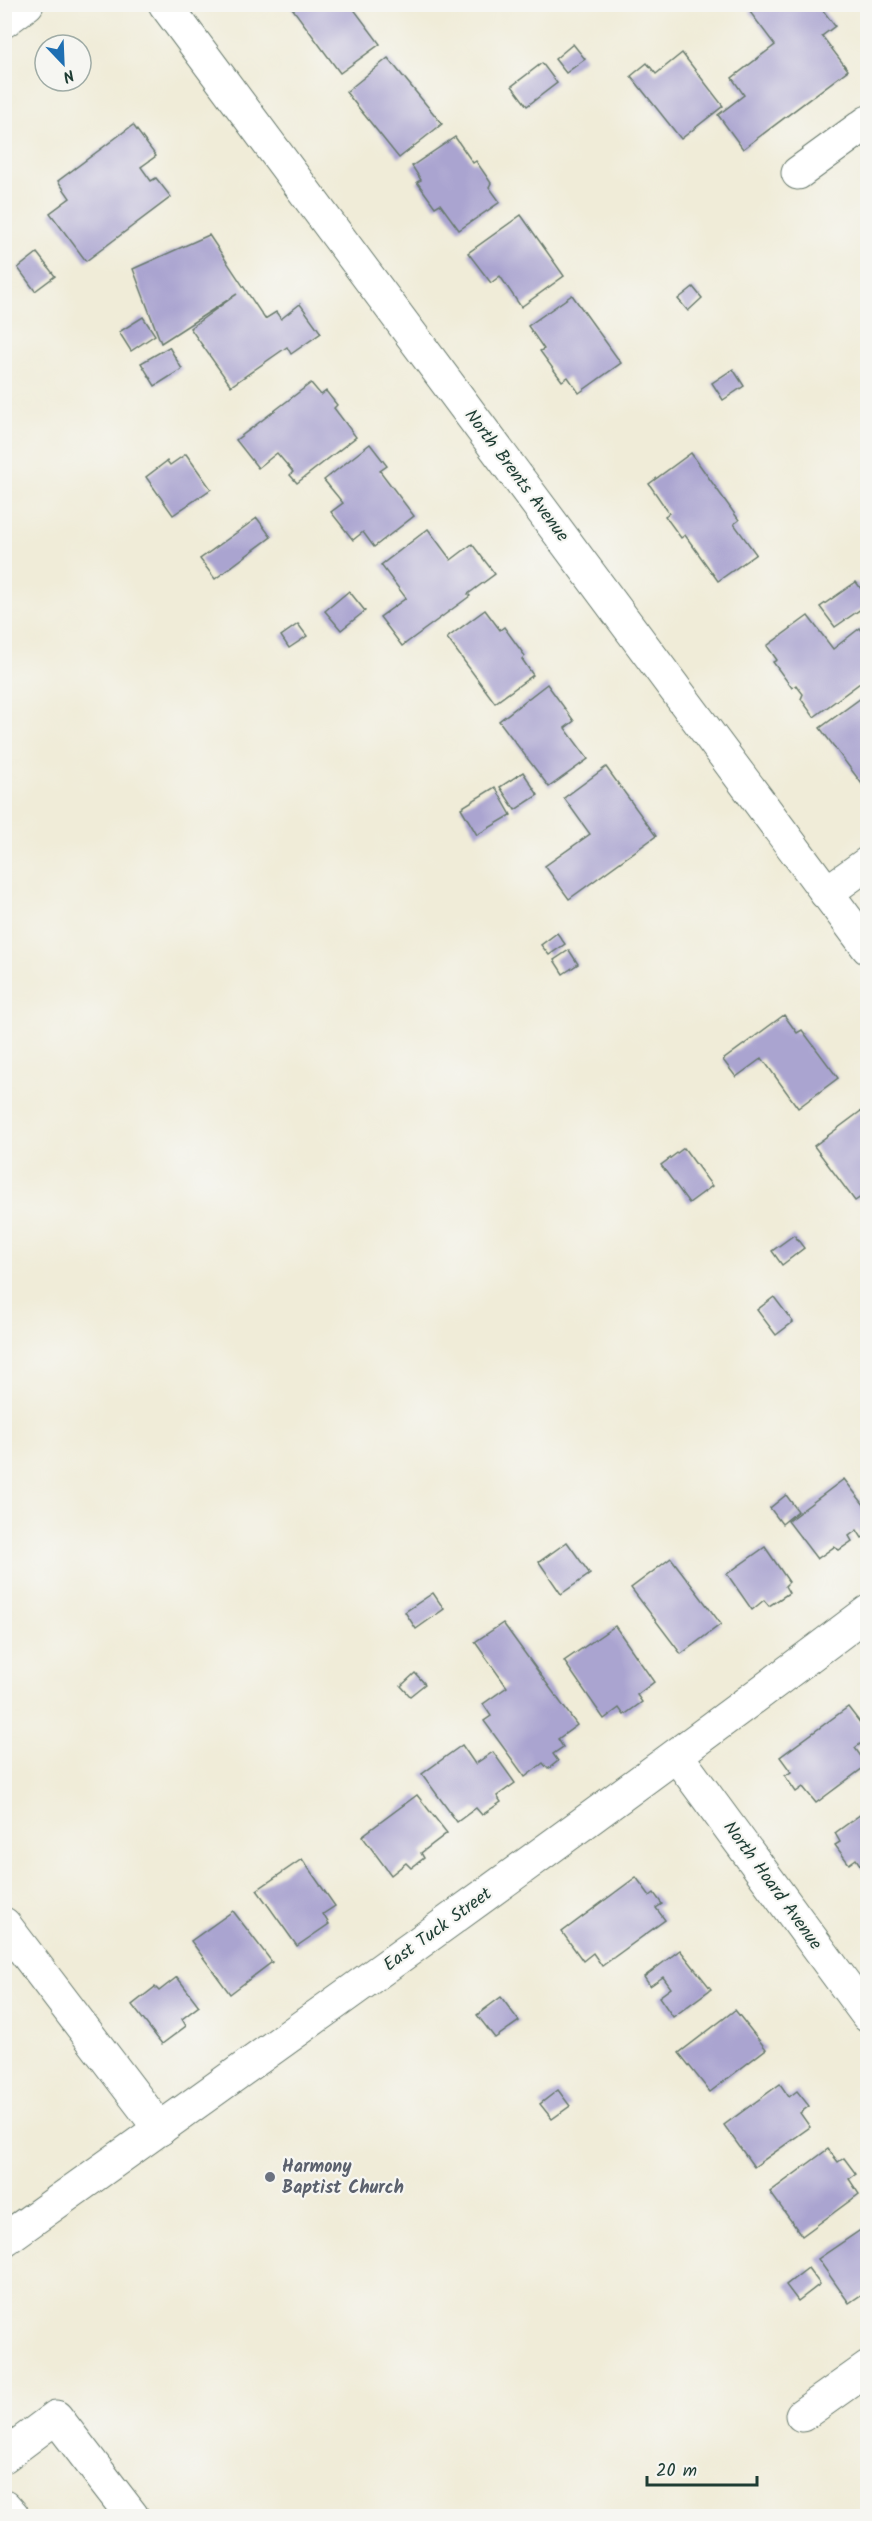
<svg xmlns="http://www.w3.org/2000/svg" width="872" height="2521" viewBox="0 0 872 2521" font-family="Kalam,sans-serif">
<style>
.building{fill:#aaa4d0}
.lines{fill:none;stroke-linecap:round;stroke-linejoin:round}
.minor-casing{stroke:#687a6d;stroke-width:35}
.minor{stroke:#fff;stroke-width:33}
.worship-dot{fill:#6b7280;stroke:#f6f6f2;stroke-width:2}
.labels{text-anchor:middle;dominant-baseline:central;stroke-width:4.5;stroke-linejoin:round;paint-order:stroke}
.street-label{font-size:18px;fill:#1f3d34;stroke:#f6f6f2}
.worship-label{font-size:18px;font-weight:bold;fill:#5b616d;stroke:#f6f6f2;text-anchor:start}
</style>
<rect width="100%" height="100%" fill="#f6f6f2"/>
<filter id="ink" filterUnits="userSpaceOnUse"><feTurbulence type="fractalNoise" baseFrequency=".0167" numOctaves="2"/><feDisplacementMap in="SourceGraphic" scale="12" xChannelSelector="R" yChannelSelector="G"/><feConvolveMatrix kernelMatrix="1 2 1 2 8 2 1 2 1" color-interpolation-filters="sRGB"/></filter>
<filter id="wash" filterUnits="userSpaceOnUse"><feTurbulence type="fractalNoise" baseFrequency=".008" numOctaves="4" result="noise"/><feDisplacementMap in="SourceGraphic" scale="24" xChannelSelector="R" yChannelSelector="G"/><feGaussianBlur stdDeviation="1.35" result="paint"/><feColorMatrix in="noise" values="0 0 0 0 0 0 0 0 0 0 0 0 0 0 0 0 0 1.4 0 .05"/><feComposite in="paint" operator="in"/></filter>
<g filter="url(#wash)">
<rect width="100%" height="100%" fill="#f0ecd8"/>
<g id="blocks">
<!-- building -->
<g class="building">
<polygon points="297,4 350,4 380,44 340,73 292,8"/>
<polygon points="760,4 818,4 835,26 822,36 848,70 743,149 718,115 744,95 732,78 775,45 750,12"/>
<polygon points="573,44 585,59 566,73 555,59"/>
<polygon points="682,53 723,106 681,139 631,76 647,63 656,74"/>
<polygon points="388,58 442,124 399,158 346,92"/>
<polygon points="542,63 557,83 527,106 512,86"/>
<polygon points="133,125 156,156 141,167 151,181 156,178 171,197 86,261 50,213 70,198 58,181"/>
<polygon points="455,137 473,163 476,161 491,183 489,187 500,202 459,230 440,204 435,207 417,182 421,180 412,166"/>
<polygon points="521,215 564,276 521,307 500,276 491,283 468,253"/>
<polygon points="209,235 265,319 276,312 281,319 300,304 321,333 291,354 287,347 231,386 190,328 237,294 161,343 133,269"/>
<polygon points="37,253 55,276 35,291 18,268"/>
<polygon points="693,287 702,298 688,311 678,299"/>
<polygon points="572,295 621,363 579,393 568,377 562,381 540,351 544,349 528,326"/>
<polygon points="143,317 155,335 131,351 119,332"/>
<polygon points="169,347 182,369 155,386 141,363"/>
<polygon points="733,369 744,386 723,400 712,383"/>
<polygon points="311,383 321,395 326,391 337,405 334,408 356,437 297,483 290,475 293,472 277,453 258,468 236,440"/>
<polygon points="370,444 387,466 380,471 414,516 374,547 363,532 353,540 331,512 343,503 324,480"/>
<polygon points="691,453 739,520 734,524 756,554 718,581 685,535 681,538 665,516 669,513 649,484"/>
<polygon points="186,454 211,489 173,515 146,477 167,461 170,465"/>
<polygon points="257,518 271,537 215,579 200,559"/>
<polygon points="428,529 451,560 472,544 495,574 468,594 470,596 402,646 380,617 406,598 381,565"/>
<polygon points="856,582 868,598 868,604 835,627 820,607"/>
<polygon points="349,591 365,611 341,630 325,611"/>
<polygon points="485,610 500,630 504,627 525,656 522,659 533,675 495,703 447,638"/>
<polygon points="808,616 833,649 860,628 868,638 868,677 814,717 801,699 803,694 796,685 792,688 773,662 777,660 767,646"/>
<polygon points="298,624 307,636 289,648 281,636"/>
<polygon points="547,684 574,721 565,728 588,759 549,787 499,721"/>
<polygon points="868,693 868,792 820,728"/>
<polygon points="606,767 656,836 569,899 545,866 590,834 564,798"/>
<polygon points="523,772 538,795 515,810 500,787"/>
<polygon points="495,787 511,815 477,835 461,808"/>
<polygon points="557,933 565,944 549,955 541,945"/>
<polygon points="569,950 578,964 563,974 554,960"/>
<polygon points="784,1015 797,1033 802,1030 838,1078 798,1108 762,1058 736,1077 723,1060"/>
<polygon points="861,1111 868,1120 868,1192 855,1201 814,1146"/>
<polygon points="684,1148 712,1186 689,1203 661,1165"/>
<polygon points="794,1235 804,1248 782,1265 772,1251"/>
<polygon points="774,1297 793,1322 776,1335 757,1310"/>
<polygon points="844,1479 868,1510 868,1534 862,1538 857,1530 849,1536 852,1541 839,1550 834,1547 817,1559 788,1521"/>
<polygon points="786,1495 798,1511 782,1524 770,1508"/>
<polygon points="567,1542 590,1574 561,1594 539,1562"/>
<polygon points="765,1547 789,1582 785,1586 789,1593 769,1606 764,1600 752,1610 727,1574"/>
<polygon points="671,1558 721,1624 681,1654 631,1588"/>
<polygon points="433,1593 444,1609 416,1629 405,1612"/>
<polygon points="503,1623 577,1725 558,1739 563,1747 553,1754 558,1761 548,1769 543,1763 525,1777 484,1721 491,1716 483,1704 507,1687 475,1642"/>
<polygon points="615,1626 654,1682 637,1695 642,1702 624,1715 619,1708 604,1719 564,1661"/>
<polygon points="415,1673 425,1684 410,1696 401,1686"/>
<polygon points="848,1707 868,1733 868,1738 855,1748 867,1765 816,1803 803,1787 796,1792 785,1776 791,1772 780,1757"/>
<polygon points="462,1745 475,1764 493,1752 515,1783 497,1796 501,1802 482,1815 476,1808 457,1822 422,1774"/>
<polygon points="417,1795 447,1833 421,1853 424,1858 411,1868 406,1863 391,1875 362,1836"/>
<polygon points="868,1809 868,1870 865,1872 856,1859 849,1864 835,1845 840,1842 835,1833"/>
<polygon points="302,1859 335,1906 323,1914 329,1924 297,1946 257,1890"/>
<polygon points="636,1877 650,1896 654,1893 662,1904 656,1908 665,1920 602,1966 593,1953 583,1961 562,1932"/>
<polygon points="233,1911 272,1962 230,1994 191,1941"/>
<polygon points="680,1950 711,1989 673,2017 659,1997 671,1988 663,1977 650,1986 644,1977"/>
<polygon points="177,1977 199,2006 182,2019 186,2026 162,2044 132,2005 155,1987 159,1991"/>
<polygon points="501,1997 519,2021 495,2038 477,2015"/>
<polygon points="735,2010 766,2049 710,2092 679,2053"/>
<polygon points="780,2084 789,2097 797,2091 809,2106 800,2113 810,2127 754,2167 724,2125"/>
<polygon points="558,2090 570,2106 552,2119 540,2104"/>
<polygon points="828,2149 838,2162 844,2158 856,2174 849,2179 859,2194 802,2236 770,2192"/>
<polygon points="868,2225 868,2290 849,2303 818,2259"/>
<polygon points="808,2268 820,2284 798,2301 786,2285"/>
</g>
</g>
</g>
<g filter="url(#ink)">
<use href="#blocks" fill-opacity="0" stroke="#687a6d" stroke-width="1.5"/>
<g class="lines">
<!-- minor casing -->
<g class="minor-casing">
<g id="minor">
<polyline points="165,4 868,948"/>
<polyline points="4,21 27,4"/>
<polyline points="798,173 868,122"/>
<polyline points="826,893 868,863"/>
<polyline points="677,1756 868,2016"/>
<polyline points="4,1924 160,2129"/>
<path d="M4 2240C294 2033 583 1827 868 1612"/>
<polyline points="802,2415 868,2368"/>
<polyline points="4,2456 56,2417 132,2516"/>
<polyline points="4,2506 13,2516"/>
</g>
</g>
<!-- minor -->
<use href="#minor" class="minor"/>
</g>
</g>
<!-- markers -->
<circle class="worship-dot" cx="270" cy="2177" r="6"/>
<g class="labels">
<!-- street labels -->
<g class="street-label">
<text transform="translate(516 476) rotate(53)">North Brents Avenue</text>
<text transform="translate(772 1886) rotate(54)">North Hoard Avenue</text>
<text transform="translate(438 1930) rotate(-36)">East Tuck Street</text>
</g>
<!-- worship labels -->
<g class="worship-label">
<text x="282" y="2167">Harmony<tspan x="282" dy="21">Baptist Church</tspan></text>
</g>
</g>
<!-- margin -->
<rect width="872" height="2521" fill="none" stroke="#f6f6f2" stroke-width="24"/>
<!-- north arrow -->
<g transform="translate(63 63) rotate(157)"><circle r="28" fill="#f6f6f2" stroke="#a0aca6" stroke-width="1.5"/>
<path d="M0-4.5L10 22L0 15L-10 22Z" fill="#1f6fb2"/>
<text y="-9" font-size="16" font-weight="bold" text-anchor="middle" fill="#1f3d34">N</text>
</g>
<!-- scale -->
<path d="M647 2476v9h110v-9" fill="none" stroke="#1f3d34" stroke-width="3"/>
<text x="656" y="2476" font-size="18" fill="#1f3d34" stroke="#f6f6f2" stroke-width="4.5" paint-order="stroke">20 m</text>
</svg>
